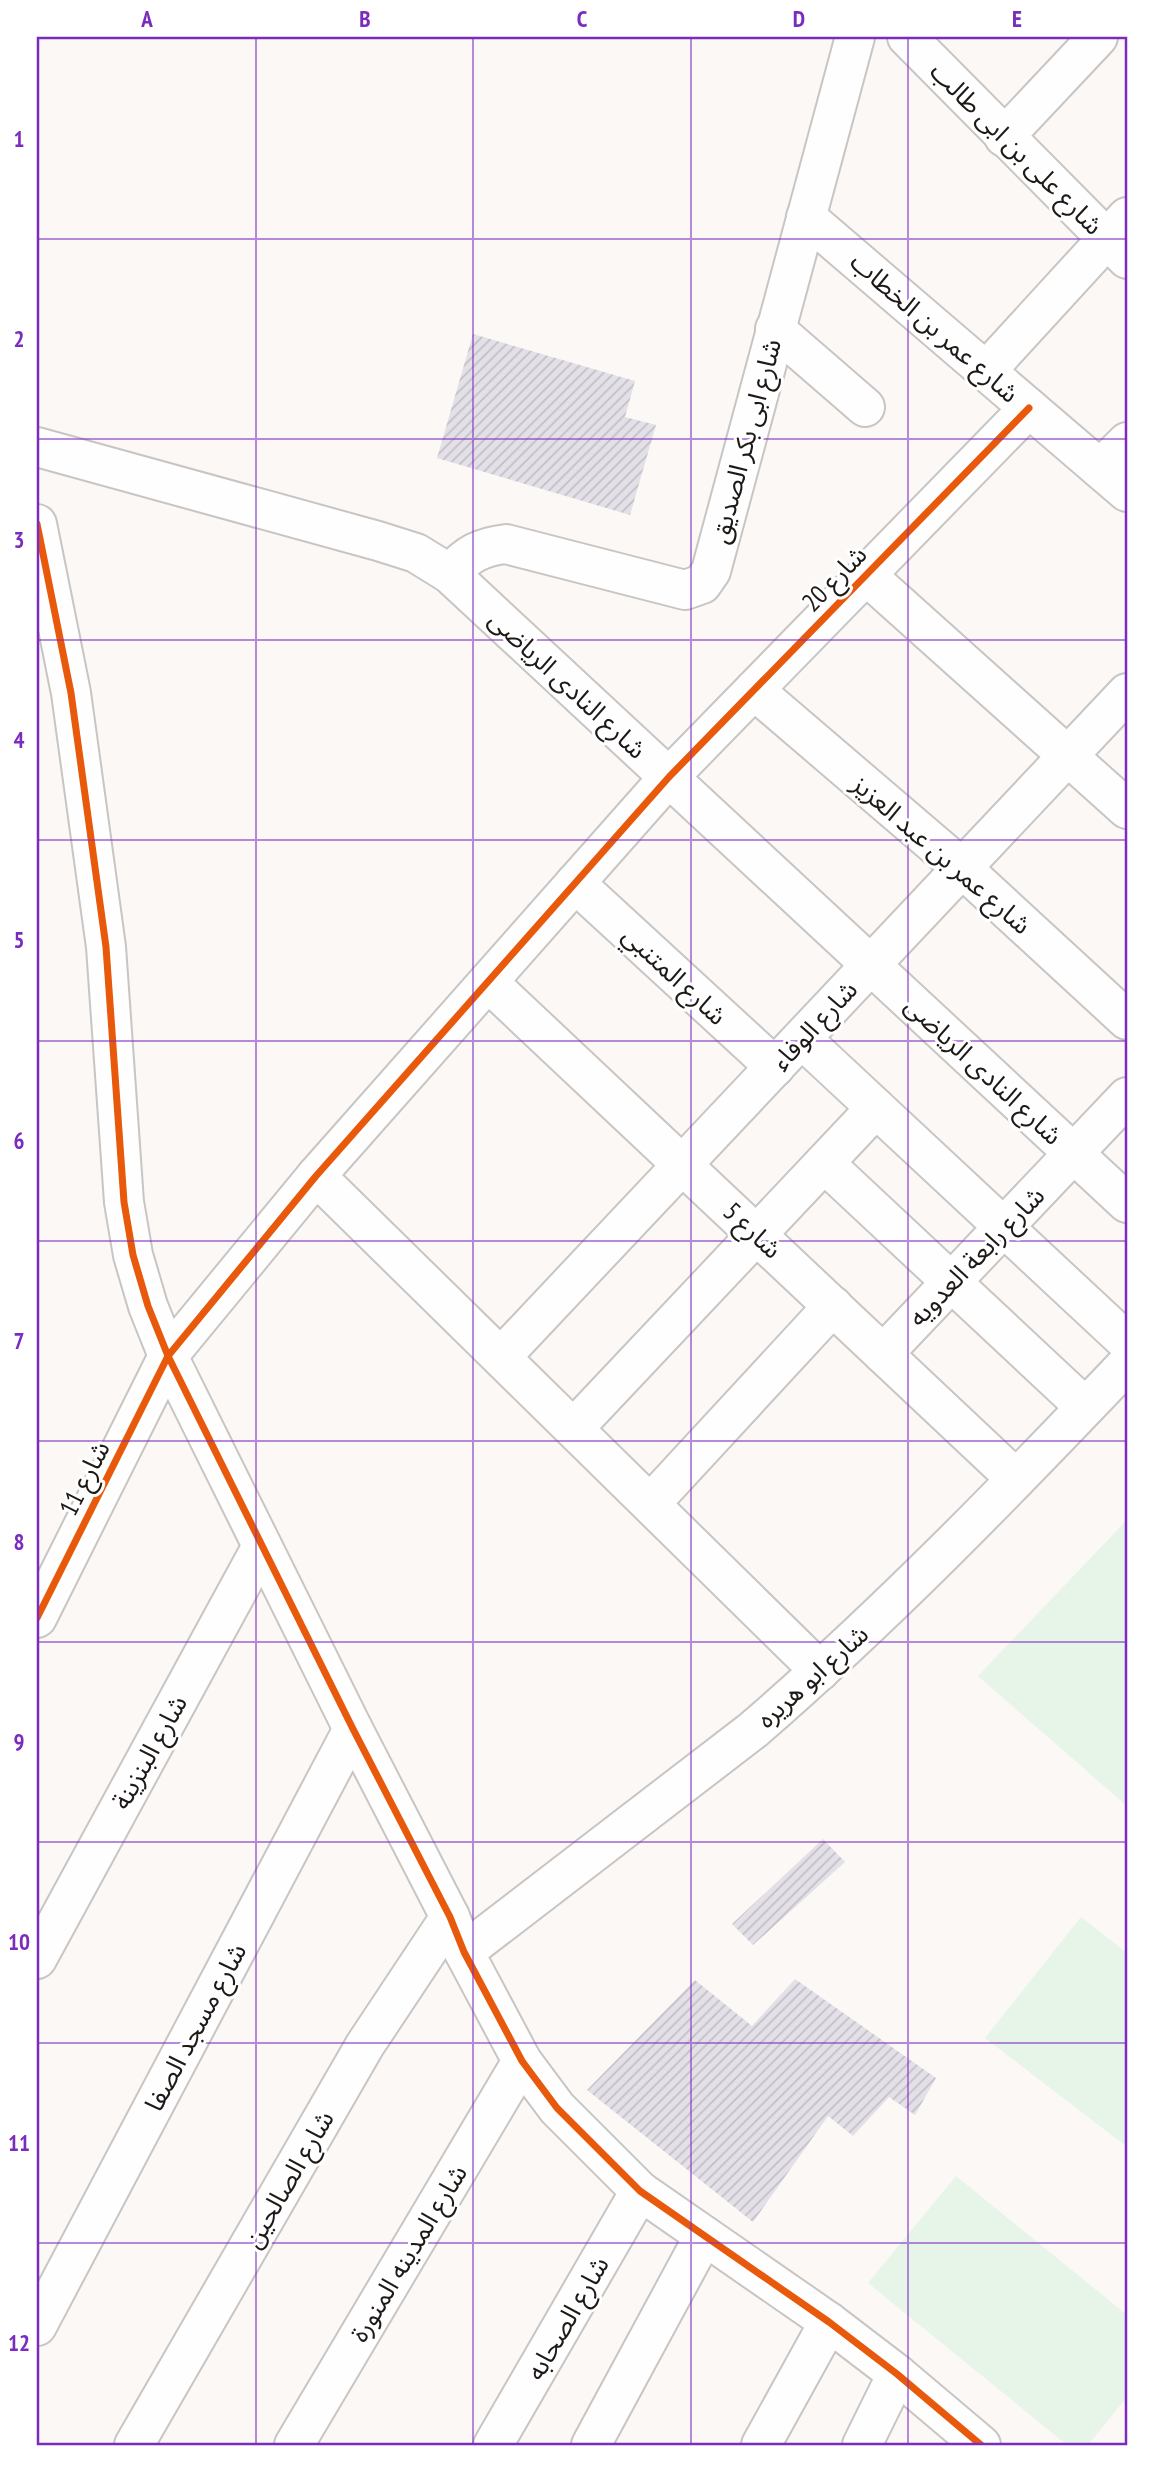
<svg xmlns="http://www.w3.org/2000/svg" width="1164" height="2482" viewBox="0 0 1164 2482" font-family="'PT Sans Narrow','Noto Sans Arabic',sans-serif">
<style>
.green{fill:#e7f4e8}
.building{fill:url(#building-hatch)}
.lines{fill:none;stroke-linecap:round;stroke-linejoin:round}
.minor-casing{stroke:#c8c5c3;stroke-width:42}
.minor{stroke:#fefefe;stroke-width:38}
.cycleway-casing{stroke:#fff;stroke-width:11}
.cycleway{stroke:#e8590c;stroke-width:7}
.grid{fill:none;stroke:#7b2cbf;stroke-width:2;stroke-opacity:0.55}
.labels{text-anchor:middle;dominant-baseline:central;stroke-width:6;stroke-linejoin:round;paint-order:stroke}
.street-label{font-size:26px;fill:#1d1917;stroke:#fff}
.neatline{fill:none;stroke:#7b2cbf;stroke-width:2.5}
.grid-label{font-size:23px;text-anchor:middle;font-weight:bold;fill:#7b2cbf}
</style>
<defs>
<pattern id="building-hatch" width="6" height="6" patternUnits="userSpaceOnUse" patternTransform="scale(1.75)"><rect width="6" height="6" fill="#e3e0e8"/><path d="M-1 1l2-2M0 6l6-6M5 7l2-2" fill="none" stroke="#c2c0c6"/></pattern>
</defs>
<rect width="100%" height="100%" fill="#fbf8f6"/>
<!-- green -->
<g class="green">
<polygon points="1127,1520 1127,1806 978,1676"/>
<polygon points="1081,1917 1127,1953 1127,2147 985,2038"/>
<polygon points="956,2176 1127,2315 1127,2397 1088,2445 1067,2445 868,2283"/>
</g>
<!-- building -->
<g class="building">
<polygon points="473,334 635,381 625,417 656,425 630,515 437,458"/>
<polygon points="823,1839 845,1862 753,1945 732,1924"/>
<polygon points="795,1979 936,2078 915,2115 889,2097 853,2136 828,2116 753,2222 587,2090 695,1980 752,2026"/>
</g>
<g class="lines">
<!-- minor casing -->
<g class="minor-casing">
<g id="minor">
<polyline points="907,37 1127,259"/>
<polyline points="1004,137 1098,37"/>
<polyline points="806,217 1127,492"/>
<polyline points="775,329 865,407"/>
<polyline points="986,371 1127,217"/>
<polyline points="37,447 378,541 416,553 450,574 1127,1203"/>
<polyline points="1100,469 1127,442"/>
<polyline points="37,524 71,693 106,947 124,1202 133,1255 148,1306 168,1356 353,1729 450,1917 464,1952 522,2061 557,2108 640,2191 829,2322 897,2374 981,2445"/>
<path d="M450 574C467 554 481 547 506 544L685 590 702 584 711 571 855 37"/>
<polyline points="866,575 1127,809"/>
<polyline points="754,690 962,868 1127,1020"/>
<polyline points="575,883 775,1067"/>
<polyline points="488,982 1016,1479"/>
<polyline points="802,1039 1127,1342"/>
<polyline points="824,1163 1085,1407"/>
<polyline points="316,1176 820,1671"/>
<polyline points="883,1354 1127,1097"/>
<polyline points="501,1357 1127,693"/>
<polyline points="574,1428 876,1108"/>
<polyline points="651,1503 833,1306"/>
<polyline points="37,1618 168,1356 316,1176 669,777 1029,408"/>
<path d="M464 1952 753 1730C885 1616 1007 1490 1127 1364"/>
<polyline points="37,1959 262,1546"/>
<polyline points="37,2326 353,1729"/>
<polyline points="134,2445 365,2045 450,1917"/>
<polyline points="294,2445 522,2061"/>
<polyline points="493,2445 640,2191"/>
<polyline points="591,2445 704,2236"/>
<polyline points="761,2445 829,2322"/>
<polyline points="862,2445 897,2374"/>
</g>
</g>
<!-- minor -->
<use href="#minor" class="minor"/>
<!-- cycleway casing -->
<g class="cycleway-casing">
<g id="cycleway">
<polyline points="37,524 71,693 106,947 124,1202 133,1255 148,1306 168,1356 353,1729 450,1917 464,1952 522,2061 557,2108 640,2191 829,2322 897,2374 981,2445"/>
<polyline points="37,1618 168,1356 316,1176 669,777 1029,408"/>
</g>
</g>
<!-- cycleway -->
<use href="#cycleway" class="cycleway"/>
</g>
<!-- grid -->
<path class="grid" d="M256 37V2445M473 37V2445M691 37V2445M908 37V2445M37 239H1127M37 439H1127M37 640H1127M37 840H1127M37 1041H1127M37 1241H1127M37 1441H1127M37 1642H1127M37 1842H1127M37 2043H1127M37 2243H1127"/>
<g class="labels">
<!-- street labels -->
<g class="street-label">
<text transform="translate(1017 148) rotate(45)">شارع على بن ابى طالب</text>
<text transform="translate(935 327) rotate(41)">شارع عمر بن الخطاب</text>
<text transform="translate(745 441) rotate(-75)">شارع ابى بكر الصديق</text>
<text transform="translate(834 578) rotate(-46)">شارع 20</text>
<text transform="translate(568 684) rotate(43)">شارع النادى الرياضى</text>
<text transform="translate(942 854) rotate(41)">شارع عمر بن عبد العزيز</text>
<text transform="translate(675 975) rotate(43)">شارع المتنبي</text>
<text transform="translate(814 1025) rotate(-47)">شارع الوفاء</text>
<text transform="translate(984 1070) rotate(43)">شارع النادى الرياضى</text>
<text transform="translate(753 1230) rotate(43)">شارع 5</text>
<text transform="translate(976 1256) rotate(-46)">شارع رابعة العدويه</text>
<text transform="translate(84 1478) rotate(-63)">شارع 11</text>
<text transform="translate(812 1676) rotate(-42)">شارع ابو هريره</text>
<text transform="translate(149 1752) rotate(-61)">شارع البنزينة</text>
<text transform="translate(195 2027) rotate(-62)">شارع مسجد الصفا</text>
<text transform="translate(288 2179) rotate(-60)">شارع الصالحين</text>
<text transform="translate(408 2253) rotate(-59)">شارع المدينه المنورة</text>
<text transform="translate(567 2318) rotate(-60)">شارع الصحابه</text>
</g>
</g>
<!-- border -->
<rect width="1164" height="2482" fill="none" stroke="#ffffff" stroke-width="77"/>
<rect x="38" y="38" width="1088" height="2406" class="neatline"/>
<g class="grid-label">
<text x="147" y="27">A</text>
<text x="365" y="27">B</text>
<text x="582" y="27">C</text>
<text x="799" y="27">D</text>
<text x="1017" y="27">E</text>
<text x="19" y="147">1</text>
<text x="19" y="347">2</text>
<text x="19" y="548">3</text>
<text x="19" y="748">4</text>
<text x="19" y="948">5</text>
<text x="19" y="1149">6</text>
<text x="19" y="1349">7</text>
<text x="19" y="1550">8</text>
<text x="19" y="1750">9</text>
<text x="19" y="1950">10</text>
<text x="19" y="2151">11</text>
<text x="19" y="2351">12</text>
</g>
</svg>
